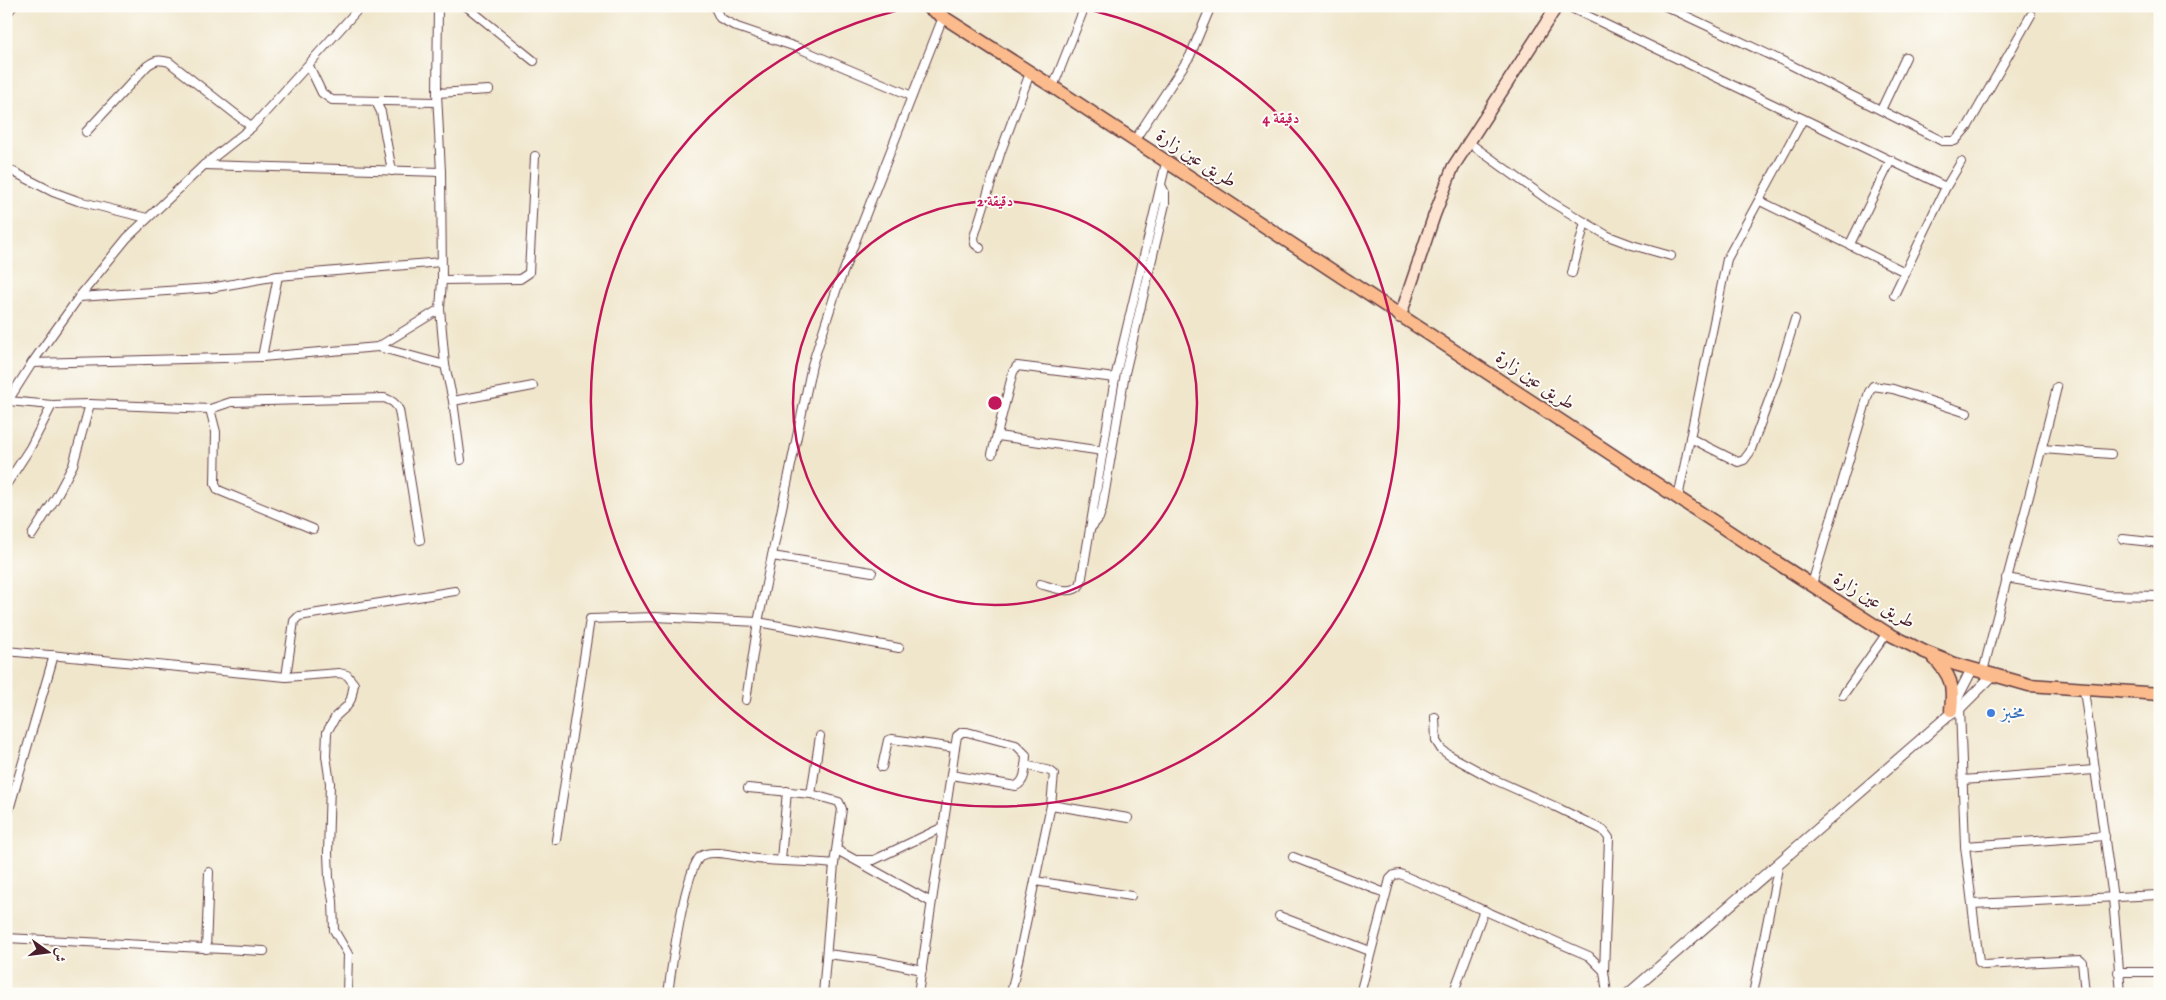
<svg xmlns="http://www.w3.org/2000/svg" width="2166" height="1000" viewBox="0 0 2166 1000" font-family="'IM FELL English',Amiri,serif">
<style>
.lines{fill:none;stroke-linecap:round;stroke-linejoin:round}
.minor-casing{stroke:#633d43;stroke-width:10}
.tertiary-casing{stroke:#633d43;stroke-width:12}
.secondary-casing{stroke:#633d43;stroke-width:14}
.primary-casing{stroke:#633d43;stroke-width:15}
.minor{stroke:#fff;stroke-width:8}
.tertiary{stroke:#fff;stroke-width:10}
.secondary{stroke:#fde4d1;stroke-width:11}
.primary{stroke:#fbbb8c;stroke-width:12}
.ring{fill:none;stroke:#c2185b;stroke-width:2.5}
.shop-dot{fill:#3f7fe0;stroke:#fdfcf7;stroke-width:2}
.labels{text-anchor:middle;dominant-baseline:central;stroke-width:4;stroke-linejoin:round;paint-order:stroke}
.street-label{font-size:19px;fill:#4a1f2b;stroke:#fdfcf7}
.shop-label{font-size:19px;fill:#366cbe;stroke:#fdfcf7;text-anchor:start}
.centre{fill:#c2185b;stroke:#fdfcf7;stroke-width:2.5}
.ring-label{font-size:15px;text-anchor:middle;font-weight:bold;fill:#c2185b;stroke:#fdfcf7;stroke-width:4;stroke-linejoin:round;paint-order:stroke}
</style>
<rect width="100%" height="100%" fill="#fdfcf7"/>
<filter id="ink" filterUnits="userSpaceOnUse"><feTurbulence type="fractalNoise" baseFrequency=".02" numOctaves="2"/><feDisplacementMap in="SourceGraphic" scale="10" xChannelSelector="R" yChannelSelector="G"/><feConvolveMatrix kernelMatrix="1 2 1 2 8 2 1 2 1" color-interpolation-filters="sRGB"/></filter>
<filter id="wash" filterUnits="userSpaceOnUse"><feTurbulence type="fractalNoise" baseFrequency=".0096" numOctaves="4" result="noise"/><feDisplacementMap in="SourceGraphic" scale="20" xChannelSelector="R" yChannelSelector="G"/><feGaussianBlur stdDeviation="1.12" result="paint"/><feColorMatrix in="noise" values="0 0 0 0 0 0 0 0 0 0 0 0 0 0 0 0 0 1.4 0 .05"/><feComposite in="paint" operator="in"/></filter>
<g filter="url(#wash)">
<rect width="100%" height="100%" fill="#f0e6cc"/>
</g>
<g filter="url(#ink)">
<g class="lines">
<!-- minor casing -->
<g class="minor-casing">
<g id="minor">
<polyline points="438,6 437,93 441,172 442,280 440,309 445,365 453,401 461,460"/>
<polyline points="466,6 534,61"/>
<polyline points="714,6 720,18 737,27 796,47 912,96"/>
<polyline points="1567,6 1946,187"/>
<polyline points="1665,6 1791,65 1942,141 1955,141 1968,126 2031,15"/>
<polyline points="6,15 13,6"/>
<polyline points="309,66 322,93 332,100 437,102"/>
<polyline points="1053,87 1085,6"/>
<polyline points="437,93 489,90"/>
<polyline points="376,102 381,112 392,171"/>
<polyline points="1881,110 1906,57"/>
<path d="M86 132 147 66C155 60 159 59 169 62L252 127"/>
<polyline points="1134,141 1190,56 1211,6"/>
<polyline points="1468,142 1551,202 1608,236 1632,245 1671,256"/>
<polyline points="204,165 441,172"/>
<polyline points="6,168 53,192 78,201 147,218"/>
<polyline points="1760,201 1905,272"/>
<polyline points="1850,244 1891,160"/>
<polyline points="980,248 975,244 974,237 1001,151 1030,73"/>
<polyline points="1572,273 1585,222"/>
<polyline points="442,280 520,279 529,273 535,156"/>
<polyline points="1894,295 1946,187 1961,162"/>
<polyline points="79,297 210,288 278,276 441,262"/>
<polyline points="378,347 445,365"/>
<polyline points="262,357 278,276"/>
<polyline points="32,363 262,357 378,347 440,309"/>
<path d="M8 401 52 405 90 404 210 409 231 402 384 398C392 401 396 403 399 410L420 540"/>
<polyline points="453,401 533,386"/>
<polyline points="6,404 32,363 79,297 127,238 204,165 252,127 361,6"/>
<polyline points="210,409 216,432 215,484 218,490 313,529"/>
<polyline points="998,436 1103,451"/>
<polyline points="1690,438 1727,259 1803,119"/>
<polyline points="2042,449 2111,454"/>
<polyline points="992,454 1013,372 1017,366 1115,378"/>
<polyline points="6,485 30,448 52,405"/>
<polyline points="1678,498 1690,438 1738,462 1744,460 1750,452 1777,378 1795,319"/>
<polyline points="1090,529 1099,518 1102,509 1125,373 1165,204 1165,193 1161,185"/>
<polyline points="32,535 55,499 73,465 90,404"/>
<polyline points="2123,539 2160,543"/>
<polyline points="772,556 872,572"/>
<polyline points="2006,578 2107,595 2160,596"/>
<path d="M1040 584C1052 587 1074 597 1081 583L1115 378 1166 163"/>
<polyline points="1812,584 1869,392 1873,386 1893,389 1967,413"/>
<polyline points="6,651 286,677 294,621 299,616 455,591"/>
<path d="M1983 672C2006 577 2034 483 2057 387"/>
<polyline points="286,677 339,673 347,675 354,684 351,699 347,706 336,716 327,732 326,756 330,783 328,853 329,878 333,901 334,930 348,954 347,994"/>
<polyline points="2084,690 2113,898 2121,994"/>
<polyline points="1843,695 1887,633"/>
<polyline points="746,700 758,622 812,365 837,288 943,17"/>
<polyline points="1960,708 1965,846 1979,962 1984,965 2080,960 2082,962 2085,994"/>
<polyline points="1435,717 1436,741 1441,749 1449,755 1493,779 1554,806 1603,830 1609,838 1604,971"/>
<polyline points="882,767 888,740 892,739 955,748"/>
<polyline points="1963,780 2094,770"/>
<polyline points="748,788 811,794 839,802 842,809 834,864 823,994"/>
<polyline points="811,794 820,736"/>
<polyline points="1051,805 1128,818"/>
<polyline points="6,820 54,655"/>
<polyline points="556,840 590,619 655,617 758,622 899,648"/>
<polyline points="1965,846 2105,836"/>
<polyline points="837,850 931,902"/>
<polyline points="1293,857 1385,893"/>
<polyline points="781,860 787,791"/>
<polyline points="858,860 874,860 943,827"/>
<polyline points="1035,881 1131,896"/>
<polyline points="1973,904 2158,895"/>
<polyline points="1279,916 1370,951"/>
<polyline points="6,938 264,951"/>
<polyline points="206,949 209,872"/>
<polyline points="827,954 875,960 922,970"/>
<polyline points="2118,972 2160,972"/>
<polyline points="668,992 681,994"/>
<path d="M668 994C671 971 685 868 701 856 712 848 744 858 757 859 783 862 808 861 834 864"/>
<path d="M918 994 955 748 957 736 962 732H967L1016 745 1026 755C1025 766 1027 781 1016 786L951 775"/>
<polyline points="1011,994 1051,805 1054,774 1050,771 1025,765"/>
<polyline points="1360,994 1390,879 1394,875 1400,874 1589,956 1604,971 1607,994"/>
<polyline points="1453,994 1484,910"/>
<polyline points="1753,994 1779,863"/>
</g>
</g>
<!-- tertiary casing -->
<g class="tertiary-casing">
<g id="tertiary">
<polyline points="1953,706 1972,669"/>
<polyline points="1628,994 1948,716 1960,708 1993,675"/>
</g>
</g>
<!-- secondary casing -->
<g class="secondary-casing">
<polyline id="secondary" points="1400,317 1434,216 1453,167 1557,6"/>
</g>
<!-- primary casing -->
<g class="primary-casing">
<g id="primary">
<polyline points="926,6 1053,87 1754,548 1887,633 1925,652 1955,664 2029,685 2160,694"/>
<path d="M1933 657C1951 675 1954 685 1951 710"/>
</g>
</g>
<!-- minor -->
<use href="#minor" class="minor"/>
<!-- tertiary -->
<use href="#tertiary" class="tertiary"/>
<!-- secondary -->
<use href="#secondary" class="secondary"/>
<!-- primary -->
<use href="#primary" class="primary"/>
</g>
</g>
<!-- distance rings -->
<g class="ring">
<circle cx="995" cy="403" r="202"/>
<path d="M1072 6A404 404 0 1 1 918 6"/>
</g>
<!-- markers -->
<circle class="shop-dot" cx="1991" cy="713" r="5"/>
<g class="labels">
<!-- street labels -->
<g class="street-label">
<text transform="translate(1196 159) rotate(33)">طريق عين زارة</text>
<text transform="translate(1535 381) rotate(34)">طريق عين زارة</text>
<text transform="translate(1874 601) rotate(31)">طريق عين زارة</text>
</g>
<!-- shop labels -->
<g class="shop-label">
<text x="2001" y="713">مخبز</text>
</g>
</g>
<circle cx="995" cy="403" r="8" class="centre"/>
<g class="ring-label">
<text x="1281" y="123">4 دقيقة</text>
<text x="995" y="206">2 دقيقة</text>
</g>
<!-- margin -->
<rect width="2166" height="1000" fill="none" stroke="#fdfcf7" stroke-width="25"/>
<!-- north arrow -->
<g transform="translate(48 952) rotate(104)" stroke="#fdfcf7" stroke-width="4" paint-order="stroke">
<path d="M0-4L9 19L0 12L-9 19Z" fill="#4a1f2b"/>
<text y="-8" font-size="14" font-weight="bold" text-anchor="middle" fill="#4a1f2b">ش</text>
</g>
</svg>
